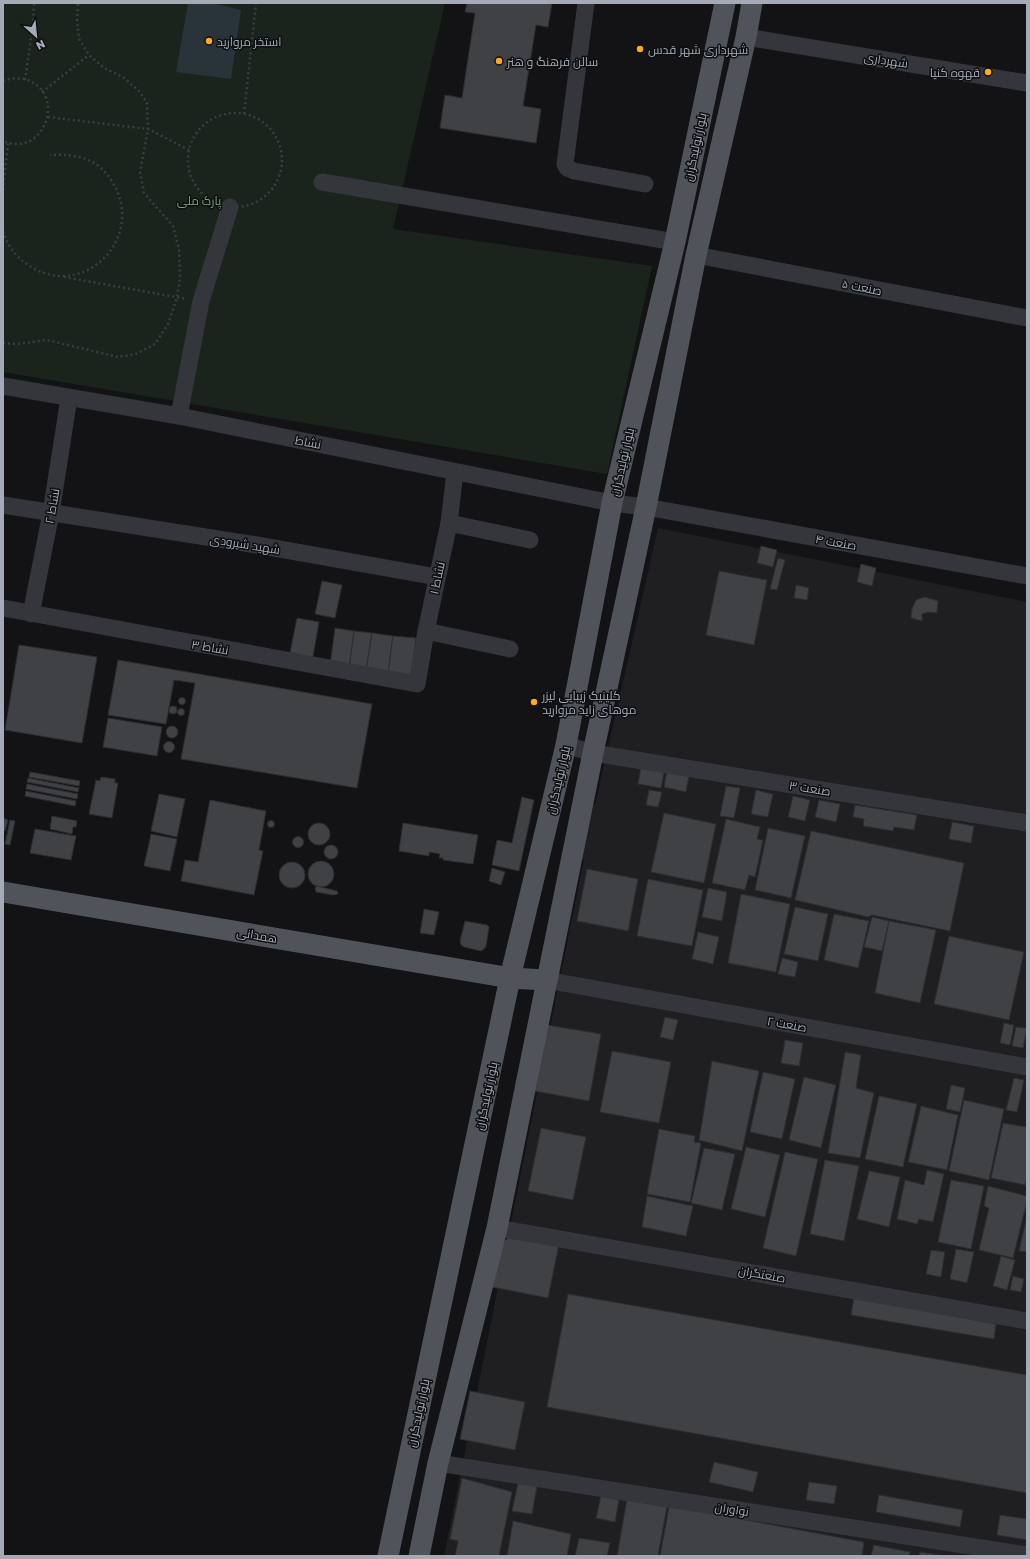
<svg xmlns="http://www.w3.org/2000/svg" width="1030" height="1559" viewBox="0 0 1030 1559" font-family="'Golos Text',Cairo,sans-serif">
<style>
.built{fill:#1f1f22}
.green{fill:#1b241c}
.water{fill:#29333a}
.building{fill:#3f4145;stroke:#2d2d32}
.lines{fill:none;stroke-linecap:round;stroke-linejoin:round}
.path{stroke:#3a3d42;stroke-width:2.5;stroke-dasharray:2 3;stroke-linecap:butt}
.minor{stroke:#34363b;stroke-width:17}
.major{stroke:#50535a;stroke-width:21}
.poi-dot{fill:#ffa822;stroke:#0e0f10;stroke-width:1.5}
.labels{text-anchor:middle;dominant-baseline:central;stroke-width:3;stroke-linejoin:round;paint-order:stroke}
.poi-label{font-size:12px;fill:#a4abb7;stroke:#0e0f10;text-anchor:start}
.street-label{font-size:12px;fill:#a4abb7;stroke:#0e0f10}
.park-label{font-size:12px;fill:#79a479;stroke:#0e0f10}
</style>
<rect width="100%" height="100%" fill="#131315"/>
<!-- built -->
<polygon class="built" points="658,528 1027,602 1027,1556 444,1556 584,859 581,858 592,804 595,805"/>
<!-- green -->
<polygon class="green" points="3,3 445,3 393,229 652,266 607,474 3,372"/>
<!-- water -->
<polygon class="water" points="188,3 212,3 241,10 231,79 176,72"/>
<!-- building -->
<g class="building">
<polygon points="467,3 552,3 548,27 536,25 523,106 541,109 536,143 440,128 445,95 462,98 475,13 465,12"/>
<polygon points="761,546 777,550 773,567 757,563"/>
<polygon points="778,558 785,560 777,590 770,589"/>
<polygon points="861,564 876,568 872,586 857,582"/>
<polygon points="719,571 767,580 754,645 706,635"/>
<polygon points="322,581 342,585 335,618 315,614"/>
<polygon points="796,585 809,588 807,600 794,598"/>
<polygon points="925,597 938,601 937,613 929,612 922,614 922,621 911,618 912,609 916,600"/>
<polygon points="297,618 319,622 312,662 289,658"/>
<polygon points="335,628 354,631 349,669 330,666"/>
<polygon points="354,631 372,633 366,671 349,669"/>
<polygon points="372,633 393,636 388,674 366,671"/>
<polygon points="393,636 416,638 411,677 388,674"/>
<polygon points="19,645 97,657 82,743 5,730"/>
<polygon points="118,660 372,704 357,788 181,759 195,683 174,680 166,724 108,715"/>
<circle cx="182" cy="701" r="3.5"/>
<circle cx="173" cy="710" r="4"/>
<circle cx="181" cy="712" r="3.5"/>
<polygon points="108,718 162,727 157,756 103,747"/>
<circle cx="172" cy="732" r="6"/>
<circle cx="169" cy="747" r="5.5"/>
<polygon points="641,767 664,772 661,788 638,784"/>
<polygon points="667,771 689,775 686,792 664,787"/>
<polygon points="30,772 80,781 79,786 29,777"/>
<polygon points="101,777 115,779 115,783 118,783 112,818 89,814 96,780 100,781"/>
<polygon points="28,778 79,788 78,792 27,782"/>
<polygon points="27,784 78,794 77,799 26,789"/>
<polygon points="726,786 740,788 734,818 720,816"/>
<polygon points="649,790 662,792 658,807 646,805"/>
<polygon points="756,790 773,794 768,817 751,814"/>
<polygon points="26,791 76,801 75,806 25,796"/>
<polygon points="159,794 185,799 177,837 151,831"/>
<polygon points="793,796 810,800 805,821 788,817"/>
<polygon points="522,797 534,800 519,871 492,865 497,840 512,843"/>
<polygon points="210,800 266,811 259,850 263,851 254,895 181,881 185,860 198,862"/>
<polygon points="819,800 840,804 836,822 815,817"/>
<polygon points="855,805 917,815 914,830 894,827 893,831 863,826 864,819 853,817"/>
<polygon points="664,813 716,824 704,883 651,872"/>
<polygon points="52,816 77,821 76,827 73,827 72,834 50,829"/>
<polygon points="3,818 8,820 5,831 3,830"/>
<polygon points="726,819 760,827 757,839 763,840 755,877 749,875 745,890 712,883"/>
<polygon points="10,820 15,821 10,845 5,844"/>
<circle cx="271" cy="824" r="3.5"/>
<polygon points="952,822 974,826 971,843 949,839"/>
<polygon points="403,823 478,835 473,864 443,860 443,858 439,858 440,854 429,852 429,856 399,851"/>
<circle cx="319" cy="834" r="11"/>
<polygon points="768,828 805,836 791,898 755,890"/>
<polygon points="35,829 76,836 71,860 30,853"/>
<polygon points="811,831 964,863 950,931 872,915 868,917 795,900"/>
<polygon points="151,834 177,839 170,871 144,866"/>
<circle cx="298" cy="842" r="5.5"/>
<circle cx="331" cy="852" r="7"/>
<circle cx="321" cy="874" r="13"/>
<circle cx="292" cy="875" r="13"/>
<polygon points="492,868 505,872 501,885 489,881"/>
<polygon points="587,869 638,879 628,931 577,921"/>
<polygon points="648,879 703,890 692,946 637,936"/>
<polygon points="317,886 337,891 338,894 333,895 316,892 315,888"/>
<polygon points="708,888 727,892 722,921 702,917"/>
<polygon points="741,894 790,904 776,972 728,963"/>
<polygon points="795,907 828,914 818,961 784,954"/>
<polygon points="424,909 439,912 434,935 420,933"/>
<polygon points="834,914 869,921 858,968 824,960"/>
<polygon points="872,917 889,921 882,951 864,947"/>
<polygon points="465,921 487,925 489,927 486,946 484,949 481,951 464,947 461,945 460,941"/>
<polygon points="889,921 936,930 920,1003 875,993"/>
<polygon points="698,932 719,937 713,964 692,959"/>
<polygon points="949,936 1024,952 1009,1020 934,1004"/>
<polygon points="782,958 798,962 795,977 778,974"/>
<polygon points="665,1017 678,1020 673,1040 660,1037"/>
<polygon points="1004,1023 1014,1025 1010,1045 1000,1043"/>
<polygon points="547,1025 601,1034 589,1101 535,1091"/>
<polygon points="1016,1027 1027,1028 1023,1048 1012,1046"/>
<polygon points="785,1040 803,1043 799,1066 781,1063"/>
<polygon points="612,1051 671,1062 659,1123 600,1112"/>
<polygon points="845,1052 861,1055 856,1088 874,1093 860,1158 828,1153"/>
<polygon points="712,1061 759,1071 742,1151 699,1140"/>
<polygon points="763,1072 795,1079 782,1139 750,1132"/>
<polygon points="804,1077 836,1085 821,1148 789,1140"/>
<polygon points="1014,1078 1024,1080 1017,1112 1006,1110"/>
<polygon points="951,1085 965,1088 960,1112 946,1109"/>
<polygon points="879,1096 917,1104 903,1167 865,1159"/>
<polygon points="964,1100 1004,1109 989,1180 949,1171"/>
<polygon points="921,1106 958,1115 947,1170 908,1162"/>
<polygon points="1003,1123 1027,1127 1027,1178 1025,1185 991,1178"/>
<polygon points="541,1128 586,1137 573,1200 528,1191"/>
<polygon points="659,1129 695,1136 694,1142 701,1143 690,1202 647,1194"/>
<polygon points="746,1147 780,1155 765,1217 731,1209"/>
<polygon points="704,1148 735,1154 722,1210 691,1203"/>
<polygon points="785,1152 818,1159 796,1256 763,1248"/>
<polygon points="825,1160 859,1166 844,1241 810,1234"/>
<polygon points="927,1170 944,1174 933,1222 919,1219 917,1224 897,1219 905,1180 924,1185"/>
<polygon points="869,1171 900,1177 889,1227 857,1219"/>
<polygon points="951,1180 984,1186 971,1249 938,1242"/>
<polygon points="988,1186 1027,1196 1027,1201 1013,1258 979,1250 989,1208 984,1206"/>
<polygon points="647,1196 693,1206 686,1236 642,1227"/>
<polygon points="1027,1216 1027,1252 1019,1251"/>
<polygon points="513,1235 559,1244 548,1298 492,1287 501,1243"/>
<polygon points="956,1249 974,1252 967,1283 950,1279"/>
<polygon points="931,1250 945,1252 941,1277 926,1274"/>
<polygon points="1001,1256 1015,1260 1007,1290 993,1286"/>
<polygon points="1013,1276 1024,1279 1021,1292 1010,1290"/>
<polygon points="568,1294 1027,1375 1027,1493 547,1407"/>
<polygon points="854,1297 996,1324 994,1339 851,1315"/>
<polygon points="470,1391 525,1402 515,1450 460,1439"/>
<polygon points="714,1462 758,1472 753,1492 709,1482"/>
<polygon points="462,1478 512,1492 499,1556 455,1556 458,1541 450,1539"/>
<polygon points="809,1482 837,1486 834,1504 806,1500"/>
<polygon points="518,1483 537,1486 532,1514 512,1511"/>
<polygon points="879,1495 963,1510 960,1527 876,1512"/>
<polygon points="601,1496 619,1500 615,1522 596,1518"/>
<polygon points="627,1499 667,1507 658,1556 617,1556"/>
<polygon points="669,1507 698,1511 864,1542 862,1556 660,1556"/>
<polygon points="1000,1515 1027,1519 1027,1540 997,1535"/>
<polygon points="513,1521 571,1534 567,1556 507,1556"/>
<polygon points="579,1538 610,1543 607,1556 575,1556"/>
<polygon points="874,1545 910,1552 909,1556 871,1556"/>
<polygon points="920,1552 945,1556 919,1556"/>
</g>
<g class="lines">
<!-- path -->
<g class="path">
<polyline points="25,80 33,24 34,3"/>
<path d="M3 81C10 78 17 78 24 79 68 90 46 159 3 141"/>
<polyline points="42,92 89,55"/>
<circle cx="235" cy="160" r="47"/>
<polyline points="244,114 256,3"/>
<polyline points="48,117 148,129 189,150"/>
<polyline points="3,190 8,143"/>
<path d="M3 231C5 237 7 243 11 248 16 256 24 263 33 268 89 299 147 233 111 180 96 157 76 154 50 155"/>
<polyline points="64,277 187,299"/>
<polyline points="3,343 18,344 47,340 118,357 136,354 155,344 168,324 177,298 180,278 179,249 173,226 144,193 140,172 148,129 147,103 140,92 123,77 104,68 89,55 79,39 77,20 78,3"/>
</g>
<!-- minor -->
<g class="minor">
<polyline points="586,3 565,164 567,168 574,171 645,184"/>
<polyline points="746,37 1027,83"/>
<polyline points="322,182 675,242"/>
<polyline points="696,255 1027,318"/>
<polyline points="3,386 179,416 612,503 646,507 1027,576"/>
<polyline points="179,416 201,301 230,207"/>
<polyline points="3,505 257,545 437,577"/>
<polyline points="449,523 530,540"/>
<polyline points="3,608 417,684 426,631 449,523 455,472"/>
<polyline points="31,614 51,513 69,398"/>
<polyline points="426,631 510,649"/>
<polyline points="566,745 593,753 1027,823"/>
<polyline points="546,980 1027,1067"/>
<polyline points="497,1228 1027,1321"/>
<polyline points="438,1463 1027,1555"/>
</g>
<!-- major -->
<g class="major">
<polyline points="3,892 510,978 546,980"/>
<polyline points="388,1556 510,978 566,745 612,503 675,242 725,3"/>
<polyline points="419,1556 438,1463 497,1228 593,753 646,507 696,255 746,37 752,3"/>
</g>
</g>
<!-- markers -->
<g class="poi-dot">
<circle cx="209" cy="41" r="4"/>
<circle cx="640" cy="49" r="4"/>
<circle cx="499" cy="61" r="4"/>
<circle cx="988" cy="72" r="4"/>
<circle cx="534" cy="702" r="4"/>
</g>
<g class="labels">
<!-- poi labels -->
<g class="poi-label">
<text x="217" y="41">استخر مروارید</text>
<text x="648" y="49">شهرداری شهر قدس</text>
<text x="507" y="61">سالن فرهنگ و هنر</text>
<text x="980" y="72" text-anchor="end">قهوه کنیا</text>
<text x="542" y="695">کلینیک زیبایی لیزر<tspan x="542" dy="14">موهای زاید مروارید</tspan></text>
</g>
<!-- street labels -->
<g class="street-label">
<text transform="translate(886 60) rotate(9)">شهرداری</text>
<text transform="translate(695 147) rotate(-78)">بلوار تولیدگران</text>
<text transform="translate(862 287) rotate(11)">صنعت ۵</text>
<text transform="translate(308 442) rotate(11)">نشاط</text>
<text transform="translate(622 462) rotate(-77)">بلوار تولیدگران</text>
<text transform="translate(52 506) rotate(-80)">نشاط ۲</text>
<text transform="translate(836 542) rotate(10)">صنعت ۴</text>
<text transform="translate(245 544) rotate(9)">شهید شیرودی</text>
<text transform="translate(437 578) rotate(-78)">نشاط ۱</text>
<text transform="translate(210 647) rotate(10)">نشاط ۳</text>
<text transform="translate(558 780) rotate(-77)">بلوار تولیدگران</text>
<text transform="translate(810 788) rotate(9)">صنعت ۳</text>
<text transform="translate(257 935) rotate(10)">همدانی</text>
<text transform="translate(787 1024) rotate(10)">صنعت ۲</text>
<text transform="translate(486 1096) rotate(-78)">بلوار تولیدگران</text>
<text transform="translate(762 1274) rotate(10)">صنعتگران</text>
<text transform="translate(418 1413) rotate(-78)">بلوار تولیدگران</text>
<text transform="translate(732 1509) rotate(9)">نواوران</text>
</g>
<!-- park labels -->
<g class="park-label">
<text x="199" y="200">پارک ملی</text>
</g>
</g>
<!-- border -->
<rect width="1030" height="1559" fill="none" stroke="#a4abb7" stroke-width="8"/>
<!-- north arrow -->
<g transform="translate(36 36) rotate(153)" stroke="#0e0f10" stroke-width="3" paint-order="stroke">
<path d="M0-3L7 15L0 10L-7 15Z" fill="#a4abb7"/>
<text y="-6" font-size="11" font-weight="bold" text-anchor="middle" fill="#a4abb7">N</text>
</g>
</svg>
